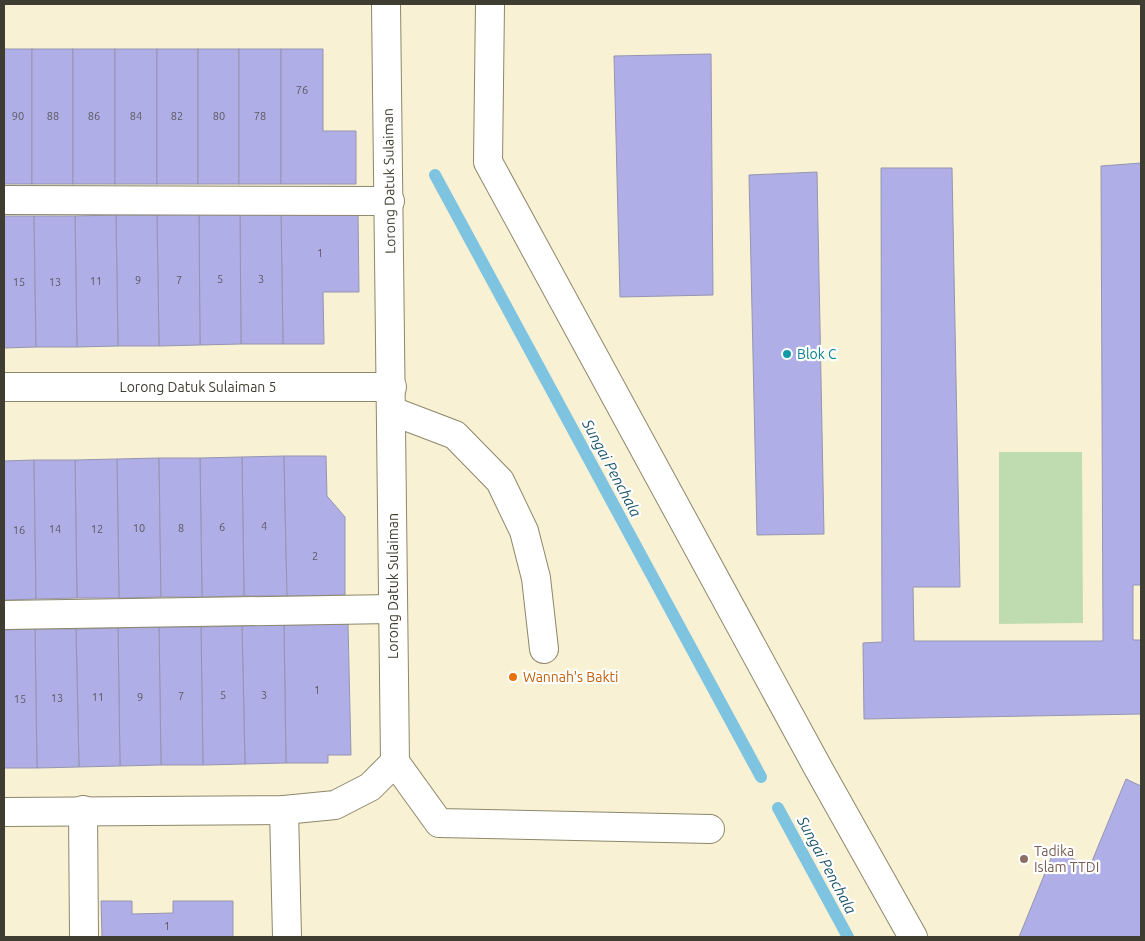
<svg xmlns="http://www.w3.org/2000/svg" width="1145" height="941" viewBox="0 0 1145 941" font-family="Ubuntu,sans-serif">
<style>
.green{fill:#bfdcb0}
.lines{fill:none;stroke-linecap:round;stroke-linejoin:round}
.stream{stroke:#7ec4e1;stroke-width:12}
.building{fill:#afaee7;stroke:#9595b1}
.minor-casing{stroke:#8d876b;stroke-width:30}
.minor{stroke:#fff;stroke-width:28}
.culture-dot{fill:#0f9aa8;stroke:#fff;stroke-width:2}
.food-dot{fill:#e8710a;stroke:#fff;stroke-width:2}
.education-dot{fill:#8d6e63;stroke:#fff;stroke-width:2}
.labels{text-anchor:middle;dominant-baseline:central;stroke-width:4.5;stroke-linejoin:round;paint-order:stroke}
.number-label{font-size:11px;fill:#5b595e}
.street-label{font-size:14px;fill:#3f3d31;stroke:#fff}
.culture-label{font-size:14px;fill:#0d838f;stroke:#fff;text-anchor:start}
.food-label{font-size:14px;fill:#c56008;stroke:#fff;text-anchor:start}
.education-label{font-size:14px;fill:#785e54;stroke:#fff;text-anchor:start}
.water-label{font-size:15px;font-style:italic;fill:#1c5469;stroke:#fff}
</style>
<rect width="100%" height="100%" fill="#f8f1d3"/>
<!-- green -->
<polygon class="green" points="999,452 1082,452 1083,623 999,624"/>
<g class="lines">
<!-- stream -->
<g class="stream">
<polyline points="435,175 761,777"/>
<polyline points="778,808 848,937"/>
</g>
</g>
<!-- building -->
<g class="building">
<rect x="4" y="49" width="28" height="135"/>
<rect x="32" y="49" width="41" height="135"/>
<rect x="73" y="49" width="42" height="135"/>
<rect x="115" y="49" width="42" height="135"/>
<rect x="157" y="49" width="41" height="135"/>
<rect x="198" y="49" width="41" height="135"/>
<rect x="239" y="49" width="42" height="135"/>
<polygon points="281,49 323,49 323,131 356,131 356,184 281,184"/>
<polygon points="711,54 713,295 620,297 614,56"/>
<polygon points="1141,163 1141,585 1133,585 1133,640 1141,640 1141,714 864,719 863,643 882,642 881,168 952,168 960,587 913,587 914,641 1103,641 1101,166"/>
<polygon points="817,172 824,534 757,535 749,175"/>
<polygon points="358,212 359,292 323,292 324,344 283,344 281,213"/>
<polygon points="281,213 283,344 241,344 240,214"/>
<polygon points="199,214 240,214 241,344 200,345"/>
<polygon points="199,214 200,345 159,346 157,215"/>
<polygon points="116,215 157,215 159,346 118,346"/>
<polygon points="116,215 118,346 77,347 75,216"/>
<polygon points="4,216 34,216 36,347 4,348"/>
<polygon points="34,216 75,216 77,347 36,347"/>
<polygon points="284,456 287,596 244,596 242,457"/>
<polygon points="284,456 326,456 327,496 345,517 345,595 287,596"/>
<polygon points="242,457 244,596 202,597 200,458"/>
<polygon points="159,458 161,597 119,598 117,459"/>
<polygon points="159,458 200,458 202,597 161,597"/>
<polygon points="117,459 119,598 77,598 75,460"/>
<polygon points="34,460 36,599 4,600 4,461"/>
<polygon points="34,460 75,460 77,598 36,599"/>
<polygon points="348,624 351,755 328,755 328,763 286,763 284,625"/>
<polygon points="284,625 286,763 245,764 242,626"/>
<polygon points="242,626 245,764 203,765 201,627"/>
<polygon points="159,627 201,627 203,765 161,765"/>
<polygon points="159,627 161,765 120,766 118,628"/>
<polygon points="118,628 120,766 79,767 76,629"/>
<polygon points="35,629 76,629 79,767 37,768"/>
<polygon points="35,629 37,768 4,768 4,630"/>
<polygon points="1126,779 1141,786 1141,937 1019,937 1054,851 1090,866"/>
<polygon points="101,901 132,901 132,914 173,913 173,901 233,901 233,937 102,937"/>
</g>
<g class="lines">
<!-- minor casing -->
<g class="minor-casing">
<g id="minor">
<polyline points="490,4 488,162 817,766 913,937"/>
<polyline points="4,200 390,201"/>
<polyline points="4,387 392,387"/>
<polyline points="392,411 455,435 500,481 524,531 536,578 544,649"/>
<polyline points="4,615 392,609"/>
<polyline points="395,762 439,823 710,829"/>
<polyline points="83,810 84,937"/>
<polyline points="284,810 287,937"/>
<polyline points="4,812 284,810 335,805 370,787 395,762 386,4"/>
</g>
</g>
<!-- minor -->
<use href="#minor" class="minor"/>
</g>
<!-- markers -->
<circle class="culture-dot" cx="787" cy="354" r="5"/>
<circle class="food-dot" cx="513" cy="677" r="5"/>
<circle class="education-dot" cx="1024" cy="859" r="5"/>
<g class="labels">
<!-- number labels -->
<g class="number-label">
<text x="302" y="90">76</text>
<text x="18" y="116">90</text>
<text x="53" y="116">88</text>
<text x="94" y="116">86</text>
<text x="136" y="116">84</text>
<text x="177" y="116">82</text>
<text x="219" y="116">80</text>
<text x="260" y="116">78</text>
<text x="320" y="253">1</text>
<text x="220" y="279">5</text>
<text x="261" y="279">3</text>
<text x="138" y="280">9</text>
<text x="179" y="280">7</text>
<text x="96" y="281">11</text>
<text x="19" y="282">15</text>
<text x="55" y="282">13</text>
<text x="264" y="526">4</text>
<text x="222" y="527">6</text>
<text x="139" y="528">10</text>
<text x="181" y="528">8</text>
<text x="55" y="529">14</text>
<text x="97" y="529">12</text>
<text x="19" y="530">16</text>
<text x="315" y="556">2</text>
<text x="317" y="690">1</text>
<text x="223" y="695">5</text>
<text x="264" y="695">3</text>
<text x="181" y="696">7</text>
<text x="98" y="697">11</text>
<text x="140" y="697">9</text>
<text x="57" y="698">13</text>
<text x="20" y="699">15</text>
<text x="167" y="926">1</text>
</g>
<!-- street labels -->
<g class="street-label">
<text transform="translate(389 181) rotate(-91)">Lorong Datuk Sulaiman</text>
<text x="198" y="387">Lorong Datuk Sulaiman 5</text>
<text transform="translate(393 586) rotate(-90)">Lorong Datuk Sulaiman</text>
</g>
<!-- culture labels -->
<g class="culture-label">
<text x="797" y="354">Blok C</text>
</g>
<!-- food labels -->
<g class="food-label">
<text x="523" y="677">Wannah's Bakti</text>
</g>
<!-- education labels -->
<g class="education-label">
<text x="1034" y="851">Tadika<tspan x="1034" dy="16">Islam TTDI</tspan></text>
</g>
<!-- water labels -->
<g class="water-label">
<text transform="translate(612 468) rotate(62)">Sungai Penchala</text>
<text transform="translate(827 865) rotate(62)">Sungai Penchala</text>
</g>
</g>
<!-- border -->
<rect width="1145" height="941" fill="none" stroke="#3f3d31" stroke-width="10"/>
</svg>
